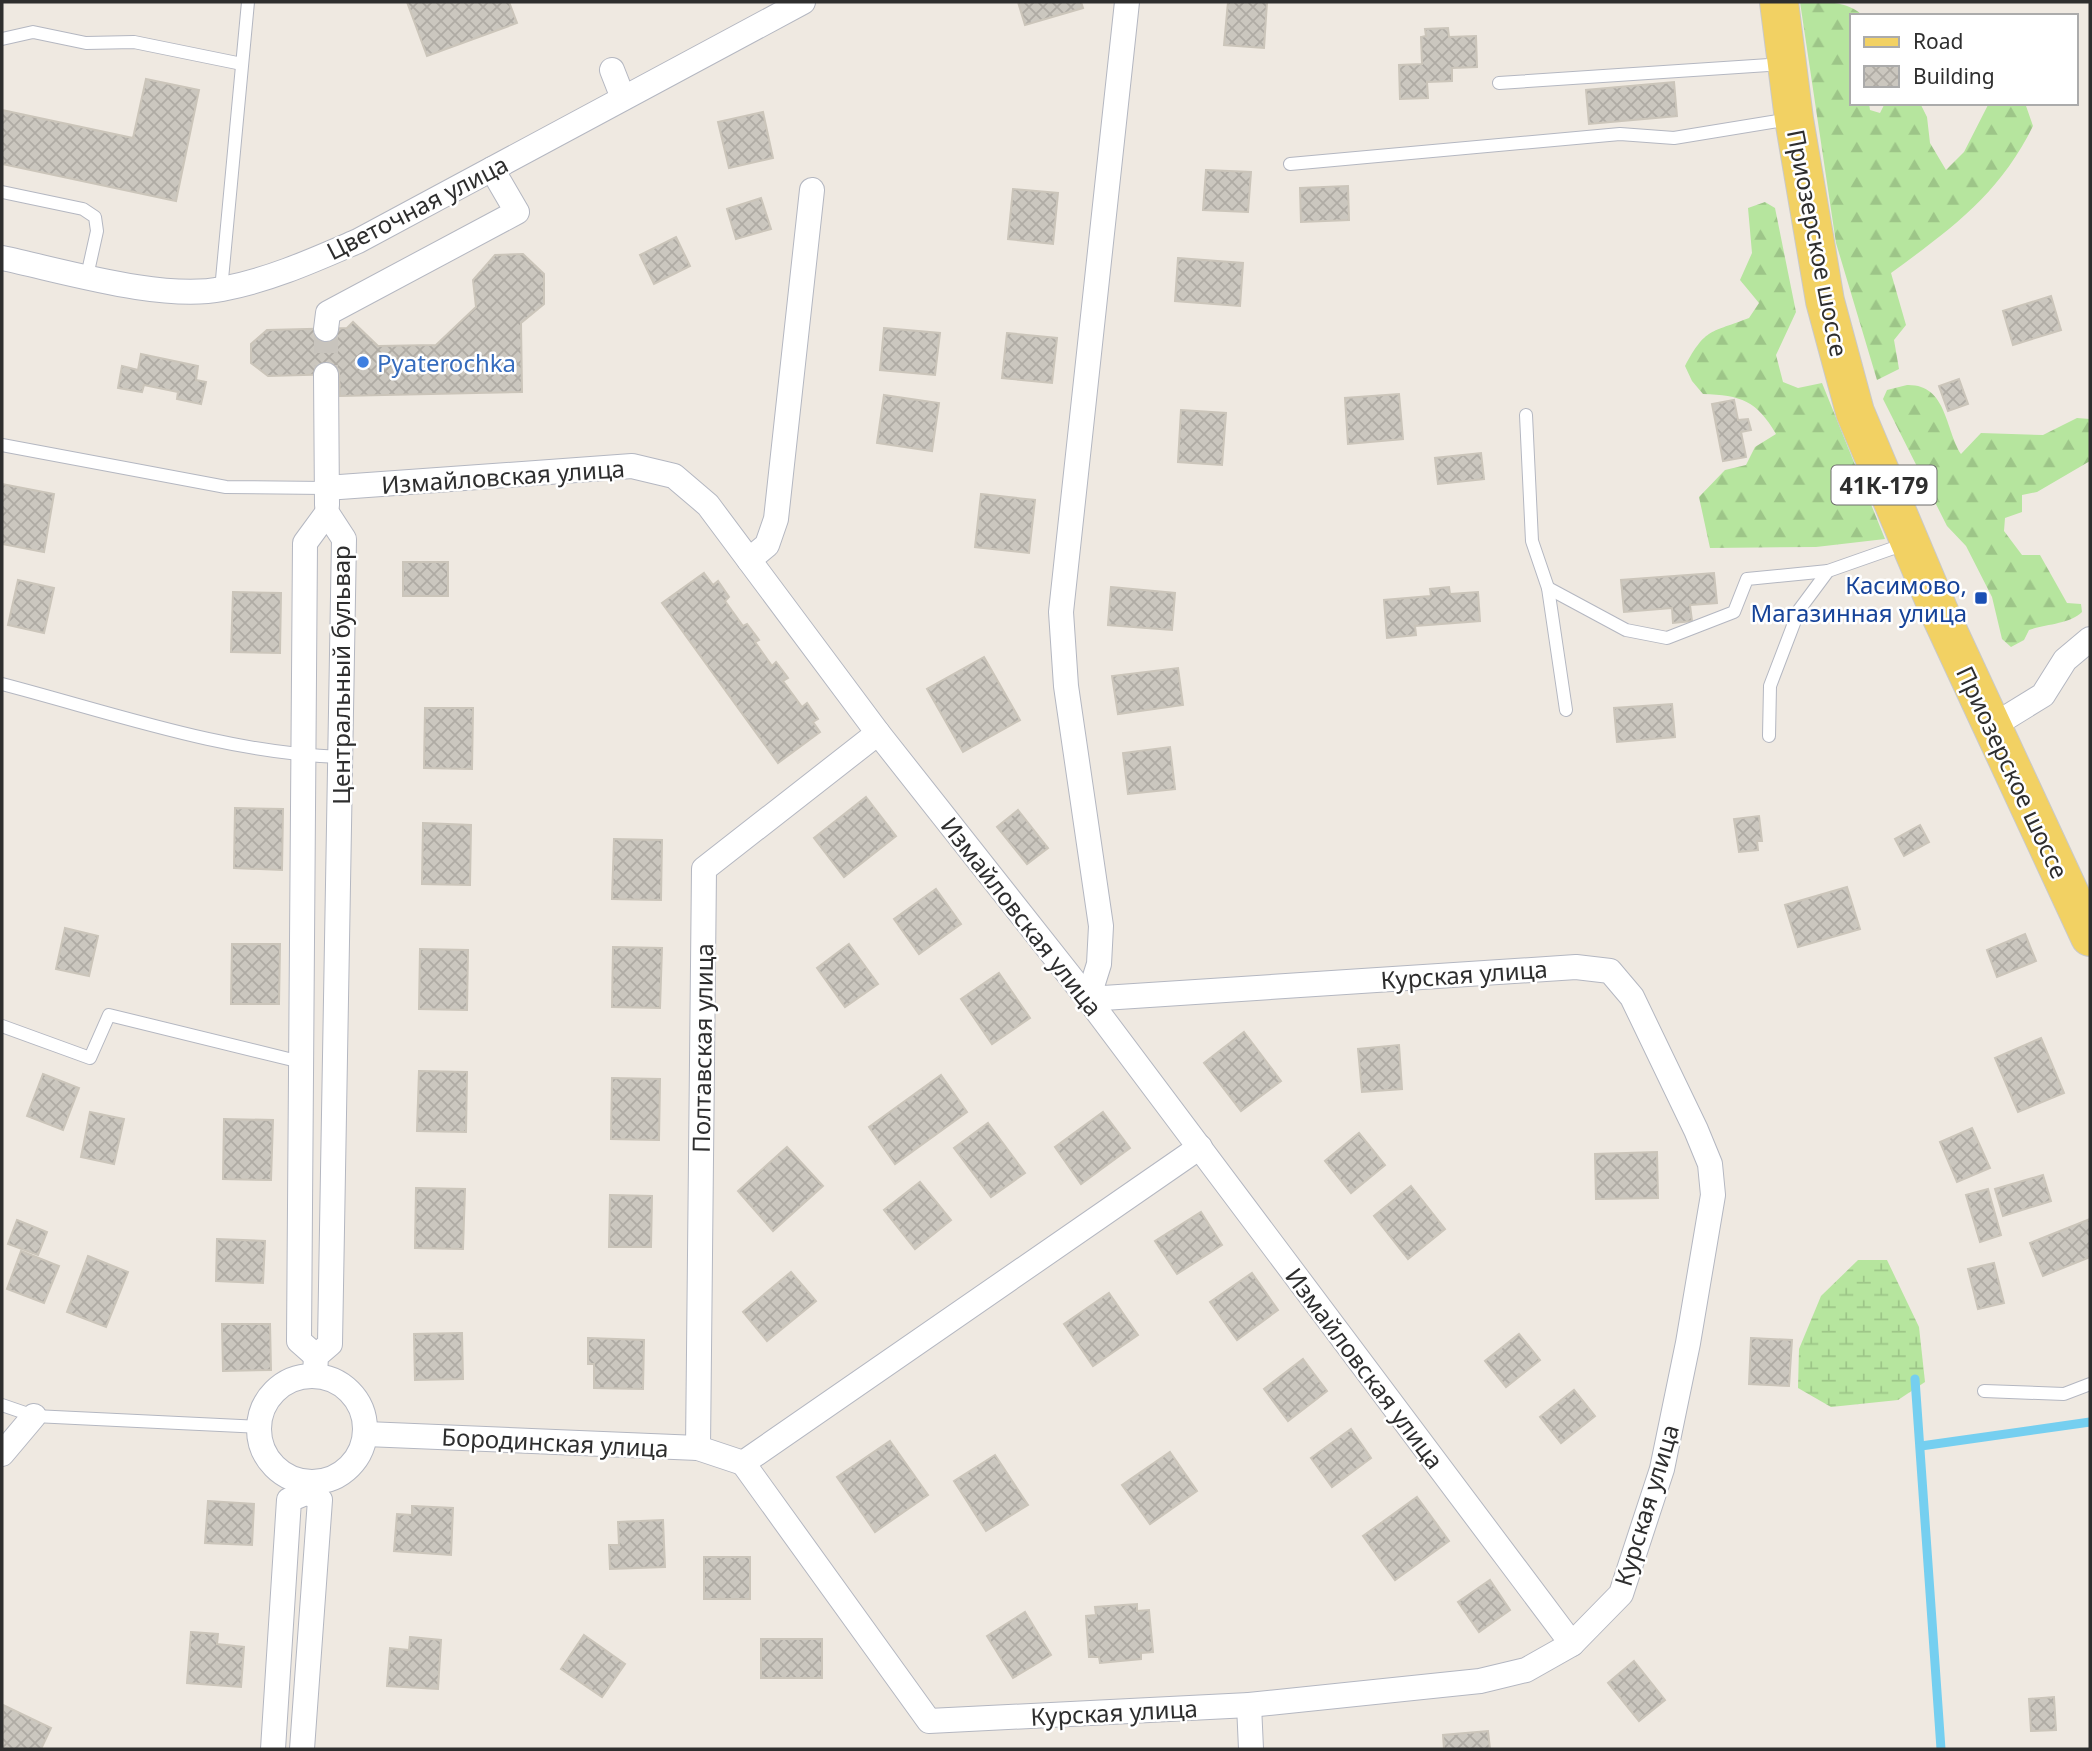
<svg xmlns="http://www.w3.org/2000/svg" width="2092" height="1751" viewBox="0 0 2092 1751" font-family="'Noto Sans',sans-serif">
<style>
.forest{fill:url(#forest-firs)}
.wetland{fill:url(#wetland-marsh)}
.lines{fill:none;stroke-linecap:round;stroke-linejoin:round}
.stream{stroke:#75cff0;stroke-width:9}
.building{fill:url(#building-cross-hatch);stroke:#cbc5ba;stroke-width:2}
.street-tunnel{stroke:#c8c4bd;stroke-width:24;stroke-dasharray:24 12;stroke-linecap:butt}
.lane-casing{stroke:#b4b7c1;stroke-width:14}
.street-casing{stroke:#b4b7c1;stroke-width:26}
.primary-casing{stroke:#c9c9c9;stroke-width:40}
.lane{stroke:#fff;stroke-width:12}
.street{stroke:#fff;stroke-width:24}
.primary{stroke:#f2d163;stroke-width:38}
.shop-dot{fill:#3f7fe0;stroke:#fff;stroke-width:2.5}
.transit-dot{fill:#1a4fb4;stroke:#fff;stroke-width:2.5}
.labels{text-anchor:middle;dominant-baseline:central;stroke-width:5;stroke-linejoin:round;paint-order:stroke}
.shield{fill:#fff;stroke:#6d6d6d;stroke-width:2}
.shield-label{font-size:23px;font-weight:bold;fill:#2e2e2e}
.street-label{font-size:24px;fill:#2e2e2e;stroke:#fff}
.shop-label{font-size:24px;fill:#366cbe;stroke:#fff;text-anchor:start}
.transit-label{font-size:24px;fill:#164399;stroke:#fff;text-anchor:end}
</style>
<defs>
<pattern id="forest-firs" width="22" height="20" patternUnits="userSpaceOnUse" patternTransform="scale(1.75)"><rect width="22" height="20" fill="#b6e59e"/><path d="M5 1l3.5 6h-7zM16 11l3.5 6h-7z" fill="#9dc588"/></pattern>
<pattern id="wetland-marsh" width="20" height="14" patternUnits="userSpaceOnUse" patternTransform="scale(1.75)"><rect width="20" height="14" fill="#b6e59e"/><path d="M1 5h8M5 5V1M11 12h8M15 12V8" fill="none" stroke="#9dc588"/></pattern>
<pattern id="building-cross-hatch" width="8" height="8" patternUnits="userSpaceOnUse" patternTransform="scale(1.75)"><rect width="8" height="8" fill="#cbc7bf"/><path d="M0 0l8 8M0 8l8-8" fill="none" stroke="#afaba4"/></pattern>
</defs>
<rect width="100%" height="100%" fill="#efe9e1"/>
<!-- forest -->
<g class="forest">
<path d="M1800 2C1823 2 1848 0 1863 16H1852V103H1869L1870 110 1880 113 1885 103H1920L1927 117 1930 143 1946 170 1964 152 1989 103H2025L2033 126C1999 195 1951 229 1891 273L1906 325 1894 340 1899 369 1877 380 1836 243Z"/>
<path d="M1765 202 1775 208 1796 312 1776 355 1783 382 1798 388 1822 383 1885 539 1816 547 1710 548 1699 497 1725 470 1746 465 1755 447 1776 434C1757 401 1741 395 1703 394L1692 381 1685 366C1706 327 1711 333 1749 318L1759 303 1740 280 1752 253 1748 208Z"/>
<path d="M1907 385C1947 384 1945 429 1961 454L1981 433 2043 435 2077 418 2090 419V461L2037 492 2022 495V512L2005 518 2004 531 2022 555H2040L2067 603 2081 604 2082 612C2070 624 2046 624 2029 630L2024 640 2011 647 2002 639 1992 597 1966 546 1947 526 1883 399 1887 390Z"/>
</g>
<!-- wetland -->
<polygon class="wetland" points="1858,1260 1887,1260 1919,1327 1925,1382 1898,1400 1831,1407 1798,1388 1799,1349 1821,1296"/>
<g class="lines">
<!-- stream -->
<g class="stream">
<polyline points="1915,1379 1941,1749"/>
<polyline points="1921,1446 2090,1422"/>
</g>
</g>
<!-- building -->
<g class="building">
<polygon points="407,2 509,2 517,23 427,56"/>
<polygon points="1018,2 1081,2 1083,8 1025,25"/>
<polygon points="1228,2 1267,2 1264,48 1224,45"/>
<polygon points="1448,28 1449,37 1476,36 1477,67 1452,68 1452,81 1427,82 1428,98 1400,99 1399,65 1422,64 1421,37 1426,36 1425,29"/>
<polygon points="146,79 199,90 176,201 2,164 2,110 133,138"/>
<polygon points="1674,82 1677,116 1589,124 1586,90"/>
<polygon points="763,112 773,158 729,168 718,122"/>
<polygon points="1206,170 1251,172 1248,212 1203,210"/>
<polygon points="1348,186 1349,220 1301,222 1300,188"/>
<polygon points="1013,189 1058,193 1053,244 1008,239"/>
<polygon points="761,198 771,229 736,239 727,209"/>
<polygon points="676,237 690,266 654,284 640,255"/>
<polygon points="523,254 544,274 544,304 521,323 522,392 340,396 339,374 268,376 251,363 251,344 267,330 347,328 353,322 378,346 436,345 476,307 473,280 495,255"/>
<polygon points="1178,258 1243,263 1240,306 1175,301"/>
<polygon points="2051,296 2061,330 2013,345 2003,311"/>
<polygon points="884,328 940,333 935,375 880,370"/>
<polygon points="1007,333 1057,338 1052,383 1002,378"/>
<polygon points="141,354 198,366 196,380 206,382 201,404 177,399 178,392 144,385 142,392 118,388 122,366 138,370"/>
<polygon points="1959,379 1968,404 1948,411 1939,386"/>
<polygon points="1399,394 1403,439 1348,444 1345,398"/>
<polygon points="884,395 939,403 932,451 877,443"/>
<polygon points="1734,400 1738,420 1748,419 1751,430 1741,432 1746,457 1723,461 1712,404"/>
<polygon points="1181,410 1226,413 1222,465 1178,462"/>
<polygon points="1481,453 1484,479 1438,484 1435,458"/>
<polygon points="2,484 54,494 44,552 2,544"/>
<polygon points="981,494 1035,500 1029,553 975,547"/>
<rect x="403" y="562" width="45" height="34"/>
<polygon points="704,573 713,585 718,581 729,597 725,601 743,626 747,624 759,640 755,642 772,666 776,662 788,678 783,681 802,707 807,703 818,719 813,722 820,732 778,763 662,603"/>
<polygon points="1714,573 1717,603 1690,605 1692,621 1673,623 1672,608 1624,612 1621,580"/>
<polygon points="18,580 54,588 44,633 8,625"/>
<polygon points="1111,587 1175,593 1172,630 1108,625"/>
<polygon points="1449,587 1450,594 1478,592 1480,621 1415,626 1416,635 1387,638 1384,600 1431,596 1430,589"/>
<polygon points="233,592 281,593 280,653 231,652"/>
<polygon points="984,657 1020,720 963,752 927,689"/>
<polygon points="1178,668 1183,705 1118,714 1112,676"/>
<polygon points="1672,704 1675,737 1617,742 1614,708"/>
<polygon points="425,708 473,708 472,769 424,768"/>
<polygon points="1170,747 1175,789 1128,794 1123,753"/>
<polygon points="866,797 896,836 844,877 814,838"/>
<polygon points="235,808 283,809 282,870 234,868"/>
<polygon points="1018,810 1048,848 1027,864 997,827"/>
<polygon points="1759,816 1762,841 1757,841 1758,850 1739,852 1734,819"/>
<polygon points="423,823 471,825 470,885 422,884"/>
<polygon points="1920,825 1929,842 1904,856 1895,839"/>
<polygon points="614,839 662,840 661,900 612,899"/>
<polygon points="1847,887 1860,929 1798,947 1785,905"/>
<polygon points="936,889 961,924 919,954 894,919"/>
<polygon points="65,928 98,936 89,976 56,969"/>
<polygon points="2025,934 2036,961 1997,977 1987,950"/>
<polygon points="232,944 280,944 279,1004 231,1004"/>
<polygon points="849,944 878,984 845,1007 817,968"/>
<polygon points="613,947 662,948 660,1008 612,1007"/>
<polygon points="420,949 468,950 467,1010 419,1009"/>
<polygon points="999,973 1030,1018 992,1044 961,999"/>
<polygon points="1244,1032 1281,1081 1241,1111 1204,1063"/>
<polygon points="2041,1038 2064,1093 2018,1112 1995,1058"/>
<polygon points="1399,1045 1402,1089 1362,1092 1358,1049"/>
<polygon points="419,1071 467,1072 466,1132 417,1131"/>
<polygon points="43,1074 79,1088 63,1130 27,1116"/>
<polygon points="941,1075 967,1112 895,1164 869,1127"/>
<polygon points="612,1078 660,1079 659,1140 611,1139"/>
<polygon points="90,1112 124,1119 114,1164 81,1157"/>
<polygon points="1103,1112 1130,1148 1081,1184 1055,1147"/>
<polygon points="224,1119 273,1120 271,1180 223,1179"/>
<polygon points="988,1123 1025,1173 991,1197 954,1148"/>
<polygon points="1972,1128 1990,1168 1957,1182 1940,1142"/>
<polygon points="1359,1133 1385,1165 1351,1193 1325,1161"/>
<polygon points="787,1147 823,1186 773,1231 738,1191"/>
<polygon points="1657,1152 1658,1198 1596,1199 1595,1154"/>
<polygon points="2043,1175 2051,1201 2003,1216 1995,1189"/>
<polygon points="920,1182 951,1220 915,1249 884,1210"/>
<polygon points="1411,1186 1445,1229 1408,1259 1374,1216"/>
<polygon points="416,1188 465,1189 463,1249 415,1248"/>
<polygon points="1988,1189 2001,1235 1980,1242 1966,1195"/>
<polygon points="610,1195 652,1196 651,1247 609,1247"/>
<polygon points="1201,1212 1222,1245 1177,1274 1155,1241"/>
<polygon points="2090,1219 2090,1257 2043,1276 2030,1243"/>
<polygon points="17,1220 47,1232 38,1255 8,1244"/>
<polygon points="217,1239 265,1241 263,1283 216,1281"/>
<polygon points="21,1251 59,1266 44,1303 7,1289"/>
<polygon points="88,1256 128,1272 106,1327 67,1312"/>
<polygon points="1994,1263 2004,1303 1978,1309 1968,1269"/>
<polygon points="791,1272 816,1301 767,1341 743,1312"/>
<polygon points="1252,1273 1278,1310 1237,1340 1210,1302"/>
<polygon points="1109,1293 1138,1335 1093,1366 1064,1324"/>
<polygon points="222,1324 270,1324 271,1370 223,1371"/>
<polygon points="462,1333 463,1379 415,1380 414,1334"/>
<polygon points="1519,1334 1540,1360 1506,1387 1485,1361"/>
<polygon points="588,1338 644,1340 643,1389 594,1388 594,1364 588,1364"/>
<polygon points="1751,1338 1792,1340 1789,1386 1749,1384"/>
<polygon points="1303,1359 1327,1391 1288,1421 1264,1389"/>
<polygon points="1574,1390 1595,1416 1561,1443 1540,1417"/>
<polygon points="1351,1429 1371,1458 1332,1487 1311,1458"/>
<polygon points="890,1441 928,1495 875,1532 837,1477"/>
<polygon points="1170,1452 1197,1491 1150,1524 1122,1485"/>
<polygon points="995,1455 1028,1505 986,1531 954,1481"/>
<polygon points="1417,1497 1449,1541 1395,1580 1363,1536"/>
<polygon points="208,1501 254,1504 252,1545 205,1543"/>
<polygon points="412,1506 453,1508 451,1555 394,1551 397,1514 412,1515"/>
<polygon points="663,1520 665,1567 610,1569 609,1545 619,1545 618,1522"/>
<rect x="704" y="1557" width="46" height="42"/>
<polygon points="1490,1580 1510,1610 1479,1632 1458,1602"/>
<polygon points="1137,1604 1137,1611 1149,1610 1153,1652 1141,1653 1141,1659 1100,1663 1099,1657 1089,1657 1086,1616 1096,1615 1095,1607"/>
<polygon points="1025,1612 1051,1655 1013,1678 987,1636"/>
<polygon points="191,1632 218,1634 217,1644 244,1647 241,1687 187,1683"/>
<polygon points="584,1635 625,1664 602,1697 561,1669"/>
<polygon points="410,1637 441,1640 438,1689 387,1686 390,1648 409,1650"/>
<rect x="761" y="1639" width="61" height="39"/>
<polygon points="1634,1661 1665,1700 1639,1721 1608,1683"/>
<polygon points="2054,1697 2056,1730 2031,1731 2029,1699"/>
<polygon points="3,1705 51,1728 41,1749 2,1749"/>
<polygon points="1488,1731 1490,1749 1444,1749 1443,1735"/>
</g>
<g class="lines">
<!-- street-tunnel -->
<polyline class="street-tunnel" points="326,329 326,375"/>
<!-- lane casing -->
<g class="lane-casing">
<g id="lane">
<polyline points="2,39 33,32 86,43 134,42 242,64"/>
<polyline points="1499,83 1783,64"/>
<polyline points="1290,164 1620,134 1674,138 1790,119"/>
<polyline points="2,192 83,209 95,217 97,231 87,276"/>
<polyline points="221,290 248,2"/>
<polyline points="1526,415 1532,541 1548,588 1566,710"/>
<polyline points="2,445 226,487 326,488"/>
<polyline points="1548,588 1626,630 1667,638 1734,612 1747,579 1828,571"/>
<path d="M2 684C113 713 225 753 340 757"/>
<polyline points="1769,736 1770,686 1799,610 1828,571 1905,544"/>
<polyline points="2,1026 90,1058 109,1015 301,1062"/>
<polyline points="1984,1391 2064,1394 2090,1384"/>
<polyline points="2,1405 34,1416 259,1427"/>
</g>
</g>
<!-- street casing -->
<g class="street-casing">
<g id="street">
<polyline points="612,70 623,98"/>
<path d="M2 258C64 271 162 301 222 289 270 280 314 260 358 241L803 2"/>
<polyline points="326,329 328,313 517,212 492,169"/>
<polyline points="326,375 327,505"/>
<polyline points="326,488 632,466 674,476 708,505 878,733 1088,999 1572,1644"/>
<polyline points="749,560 767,545 776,519 812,190"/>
<polyline points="1991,727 2043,695 2065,660 2090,639"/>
<polyline points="316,1356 299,1341 305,543 327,513"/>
<polyline points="315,1375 316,1356 330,1344 344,539 327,513"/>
<circle cx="312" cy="1429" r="53"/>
<polyline points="366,1434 698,1448 743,1463"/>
<polyline points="698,1448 704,869 878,733"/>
<polyline points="2,1454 34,1416"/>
<polyline points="743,1463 929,1721 1249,1705 1480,1681 1526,1670 1572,1644 1621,1594 1662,1469 1688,1343 1713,1195 1710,1164 1696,1130 1632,997 1610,971 1576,967 1088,999 1099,964 1101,926 1066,686 1061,612 1127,2"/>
<polyline points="743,1463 1200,1147"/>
<polyline points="1249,1705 1251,1749"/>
<polyline points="273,1749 289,1500 308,1492"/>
<polyline points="302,1749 320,1500 308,1492"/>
</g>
</g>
<!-- primary casing -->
<g class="primary-casing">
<polyline id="primary" points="1779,2 1794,119 1825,301 1855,412 1941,616 2090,937"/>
</g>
<!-- lane -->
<use href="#lane" class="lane"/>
<!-- street -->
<use href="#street" class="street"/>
<!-- primary -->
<use href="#primary" class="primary"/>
</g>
<!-- markers -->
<circle class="shop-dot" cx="363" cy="362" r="7"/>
<rect class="transit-dot" x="1974" y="591" width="14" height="14" rx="3.5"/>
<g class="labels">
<!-- shield labels -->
<rect class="shield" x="1831.5" y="465.5" width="105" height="39" rx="5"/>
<g class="shield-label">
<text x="1884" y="485">41К-179</text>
</g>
<!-- street labels -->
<g class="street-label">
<text transform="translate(417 207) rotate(-27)">Цветочная улица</text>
<text transform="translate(1818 243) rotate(79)">Приозерское шоссе</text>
<text transform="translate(503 476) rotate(-4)">Измайловская улица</text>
<text transform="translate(340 675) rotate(-90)">Центральный бульвар</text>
<text transform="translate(2013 772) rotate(65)">Приозерское шоссе</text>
<text transform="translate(1022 916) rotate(52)">Измайловская улица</text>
<text transform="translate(1464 974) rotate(-4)">Курская улица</text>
<text transform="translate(702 1048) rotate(-89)">Полтавская улица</text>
<text transform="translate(1365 1368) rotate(53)">Измайловская улица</text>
<text transform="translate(555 1442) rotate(3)">Бородинская улица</text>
<text transform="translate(1646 1505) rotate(-73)">Курская улица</text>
<text transform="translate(1114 1712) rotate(-3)">Курская улица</text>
</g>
<!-- shop labels -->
<g class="shop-label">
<text x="377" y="362">Pyaterochka</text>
</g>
<!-- transit labels -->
<g class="transit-label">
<text x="1967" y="584">Касимово,<tspan x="1967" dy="28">Магазинная улица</tspan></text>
</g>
</g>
<!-- border -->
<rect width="2092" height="1751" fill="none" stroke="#2e2e2e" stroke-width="7"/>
<!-- legend -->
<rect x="1850" y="14" width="228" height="91" fill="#ffffff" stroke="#ababab" stroke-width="2"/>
<rect x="1864" y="37" width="35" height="10" fill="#f2d163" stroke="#ababab" stroke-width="2"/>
<text x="1913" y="49" font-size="21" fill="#2e2e2e">Road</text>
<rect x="1864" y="66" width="35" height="21" fill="url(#building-cross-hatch)" stroke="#ababab" stroke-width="2"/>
<text x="1913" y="84" font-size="21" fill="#2e2e2e">Building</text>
</svg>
